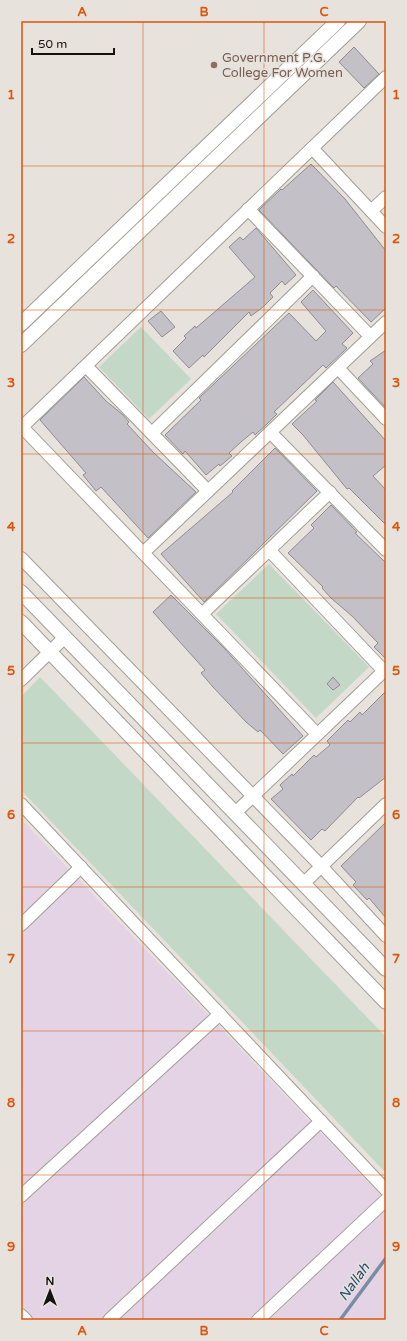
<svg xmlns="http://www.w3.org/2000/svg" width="407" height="1341" viewBox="0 0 407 1341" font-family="'Varela Round',sans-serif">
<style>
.industrial{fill:#e4d3e4}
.green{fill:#c4d8c8}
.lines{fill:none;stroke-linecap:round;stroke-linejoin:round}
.stream{stroke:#798da3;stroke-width:3.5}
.building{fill:#c4c0c7;stroke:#8f8c92}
.minor-casing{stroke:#a29e98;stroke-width:14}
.tertiary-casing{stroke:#a29e98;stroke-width:16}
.minor{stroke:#fff;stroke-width:12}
.tertiary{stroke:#fff;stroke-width:14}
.grid{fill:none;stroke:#dd560c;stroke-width:1;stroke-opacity:0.55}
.education-dot{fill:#8d6e63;stroke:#e7e2dc;stroke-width:1.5}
.labels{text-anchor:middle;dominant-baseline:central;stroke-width:3;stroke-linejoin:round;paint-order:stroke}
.education-label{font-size:13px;fill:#785e54;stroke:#e7e2dc;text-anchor:start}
.water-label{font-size:14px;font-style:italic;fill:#2d5072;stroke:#e7e2dc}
.neatline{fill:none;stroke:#dd560c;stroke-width:1.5}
.grid-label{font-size:13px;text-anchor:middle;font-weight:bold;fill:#dd560c}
</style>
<rect width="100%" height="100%" fill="#e7e2dc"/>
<!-- industrial -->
<polygon class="industrial" points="21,819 386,1201 386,1320 21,1320"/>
<!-- green -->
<g class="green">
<polygon points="141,327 191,379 149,419 99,367"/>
<polygon points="269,564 369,667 316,718 216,614"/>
<polygon points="40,677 386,1037 386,1173 21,790 21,697"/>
</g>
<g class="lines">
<!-- stream -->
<polyline class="stream" points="340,1320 386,1258"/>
</g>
<!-- building -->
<g class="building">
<polygon points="354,47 379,74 364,88 339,62"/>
<polygon points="311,164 345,199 386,251 386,308 371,322 336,286 334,288 259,210 281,189 282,190"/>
<polygon points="256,228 296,275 285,285 282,281 270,293 273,297 263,307 251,316 249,312 204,357 203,355 189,368 173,351 186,338 184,336 195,326 196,328 255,277 229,247 240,237 243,240"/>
<polygon points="313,290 353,333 342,344 347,348 326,368 323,365 274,412 277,414 267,424 255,435 253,432 241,442 229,453 232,456 220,466 219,464 206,475 185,451 183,454 165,435 201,400 199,398 289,313 316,341 326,331 301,302"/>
<polygon points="161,311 175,327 162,337 148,321"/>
<polygon points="386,350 386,408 358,378 373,364 370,361"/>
<polygon points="84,377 106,401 122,414 129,422 127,424 154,453 196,492 148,538 101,487 96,491 83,475 86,473 40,420"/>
<polygon points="333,382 386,441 386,465 373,476 386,490 386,525 349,488 347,489 303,435 292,424 317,401 315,400"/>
<polygon points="275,448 317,491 204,602 161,554 233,492 232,491"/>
<polygon points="331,505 357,532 355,533 386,563 386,659 374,647 378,643 352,616 331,598 322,588 323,587 288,553 314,528 311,525"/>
<polygon points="171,595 224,648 303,736 283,754 260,730 258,732 246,722 213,687 201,673 205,670 153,612"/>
<polygon points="333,677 340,685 333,690 327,684"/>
<polygon points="386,691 386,777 359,798 358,797 325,831 322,829 311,840 271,799 283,789 280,785 292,774 293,776 314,755 316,757 330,745 327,741 348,720 350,722 360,712 362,715"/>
<polygon points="386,822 386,918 369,898 367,900 353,885 356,882 341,866"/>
</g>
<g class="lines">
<!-- minor casing -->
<g class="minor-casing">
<g id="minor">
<polyline points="312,148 386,227"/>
<polyline points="248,209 370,336"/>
<polyline points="371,211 386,197"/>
<polyline points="86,366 208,491"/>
<polyline points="338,368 386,419"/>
<polyline points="152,433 313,276"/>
<polyline points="271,433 386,550"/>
<polyline points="269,550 384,671"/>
<polyline points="143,553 386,322"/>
<polyline points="21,558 321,866 386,936"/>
<polyline points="202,614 330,492"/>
<polyline points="21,680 65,637"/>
<polyline points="317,734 22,427 386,77"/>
<polyline points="21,804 386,1190"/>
<polyline points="235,813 386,669"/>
<polyline points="304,883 386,804"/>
<polyline points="21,925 81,867"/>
<polyline points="21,1196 220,1014"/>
<polyline points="21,1315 26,1320"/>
<polyline points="109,1320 321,1121"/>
<polyline points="258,1320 386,1200"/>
</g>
</g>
<!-- tertiary casing -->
<g class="tertiary-casing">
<g id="tertiary">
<polyline points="21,324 338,21"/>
<polyline points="21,345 359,21"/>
<polyline points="21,592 386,969"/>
<polyline points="21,622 386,1002"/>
</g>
</g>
<!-- minor -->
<use href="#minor" class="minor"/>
<!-- tertiary -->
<use href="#tertiary" class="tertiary"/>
</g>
<!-- grid -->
<path class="grid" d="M143 21V1320M264 21V1320M21 166H386M21 310H386M21 454H386M21 598H386M21 743H386M21 887H386M21 1031H386M21 1175H386"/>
<!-- markers -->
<circle class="education-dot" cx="214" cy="65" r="4"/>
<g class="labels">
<!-- education labels -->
<g class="education-label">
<text x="222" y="58">Government P.G.<tspan x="222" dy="15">College For Women</tspan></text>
</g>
<!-- water labels -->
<g class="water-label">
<text transform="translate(354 1282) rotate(-54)">Nallah</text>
</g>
</g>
<!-- border -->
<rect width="407" height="1341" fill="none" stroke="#e7e2dc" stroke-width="44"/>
<!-- north arrow -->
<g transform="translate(50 1291)" stroke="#e7e2dc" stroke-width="3" paint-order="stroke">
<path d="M0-3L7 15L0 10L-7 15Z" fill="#151311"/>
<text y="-6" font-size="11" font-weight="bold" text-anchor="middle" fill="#151311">N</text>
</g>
<!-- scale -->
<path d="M32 48v6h82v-6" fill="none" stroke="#151311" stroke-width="2"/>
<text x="38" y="48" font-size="12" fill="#151311" stroke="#e7e2dc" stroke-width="3" paint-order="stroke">50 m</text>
<rect x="22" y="22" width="363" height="1297" class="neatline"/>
<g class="grid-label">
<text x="82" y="16">A</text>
<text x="204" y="16">B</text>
<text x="324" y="16">C</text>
<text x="11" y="99">1</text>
<text x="396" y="99">1</text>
<text x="11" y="243">2</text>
<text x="396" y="243">2</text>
<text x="11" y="387">3</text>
<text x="396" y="387">3</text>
<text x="11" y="531">4</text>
<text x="396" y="531">4</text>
<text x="11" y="675">5</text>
<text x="396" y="675">5</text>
<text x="11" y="819">6</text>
<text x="396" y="819">6</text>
<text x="11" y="963">7</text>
<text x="396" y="963">7</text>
<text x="11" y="1107">8</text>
<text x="396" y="1107">8</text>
<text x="11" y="1251">9</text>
<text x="396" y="1251">9</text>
<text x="82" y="1335">A</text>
<text x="204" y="1335">B</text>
<text x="324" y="1335">C</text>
</g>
</svg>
